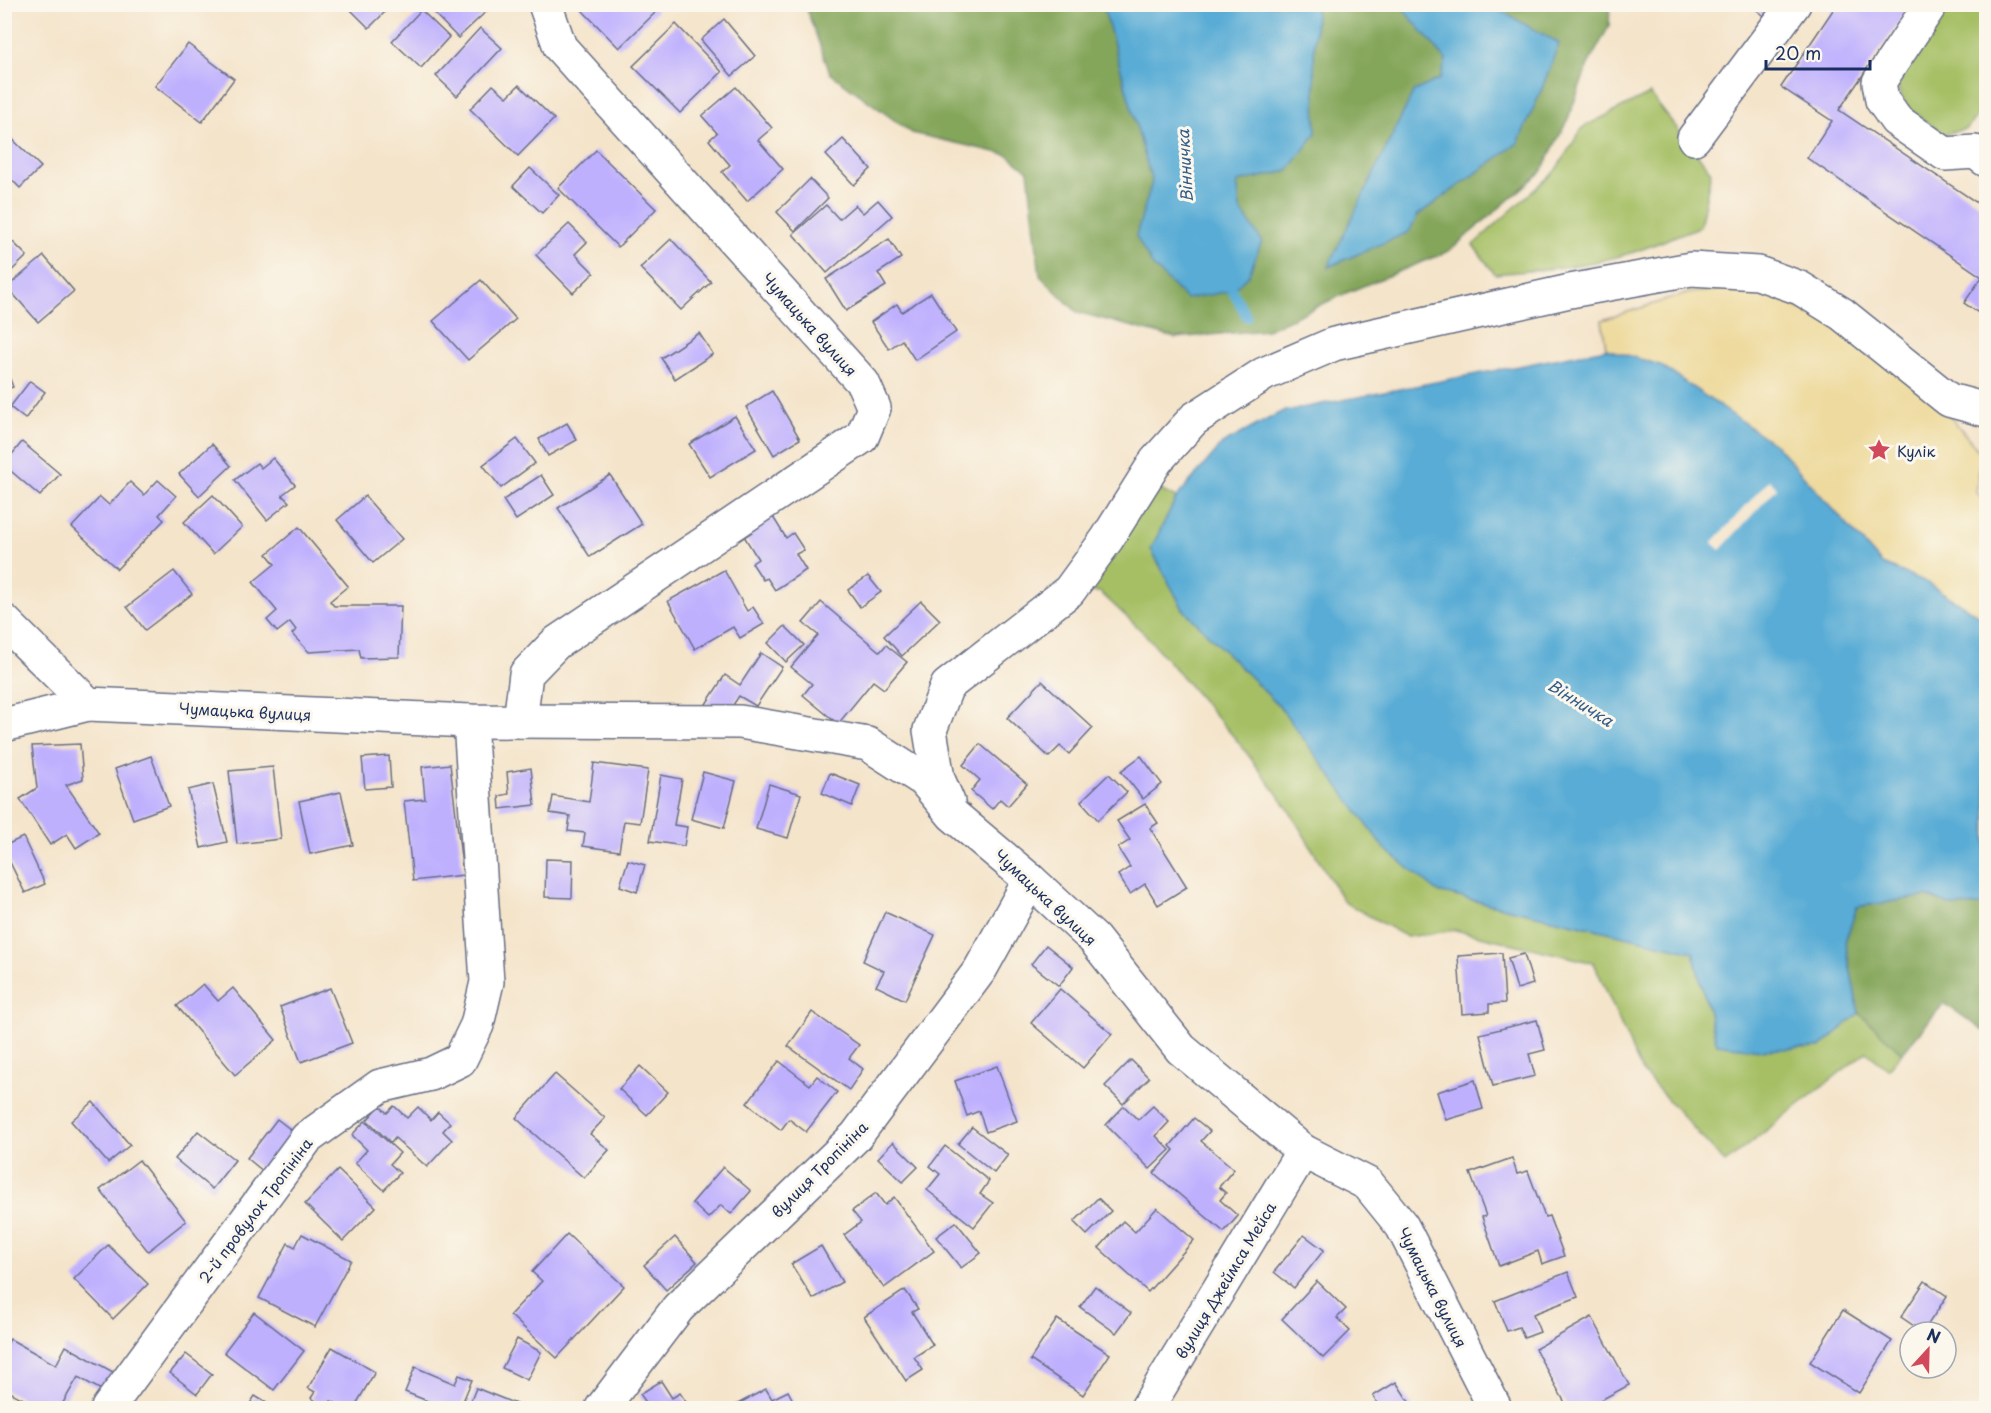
<svg xmlns="http://www.w3.org/2000/svg" width="1991" height="1413" viewBox="0 0 1991 1413" font-family="'Playpen Sans',sans-serif">
<style>
.green{fill:#a6bf65;stroke:#607762;stroke-width:1.5}
.forest{fill:#84a65a;stroke:#506a5c;stroke-width:1.5}
.sand{fill:#eeda9e;stroke:#84847e;stroke-width:1.5}
.water{fill:#59acd5;stroke:#3a6e9a;stroke-width:1.5}
.pier{fill:#f4e4ca}
.lines{fill:none;stroke-linecap:round;stroke-linejoin:round}
.stream{stroke:#59acd5;stroke-width:10}
.building{fill:#bfb0fe}
.minor-casing{stroke:#676e84;stroke-width:36}
.minor{stroke:#fff;stroke-width:33}
.labels{text-anchor:middle;dominant-baseline:central;stroke-width:6;stroke-linejoin:round;paint-order:stroke}
.street-label{font-size:15px;fill:#1b2f5e;stroke:#fbf7ec}
.poi-label{font-size:15px;fill:#1b2f5e;stroke:#fbf7ec;text-anchor:start}
.water-label{font-size:16px;font-style:italic;fill:#315b88;stroke:#fbf7ec}
</style>
<rect width="100%" height="100%" fill="#fbf7ec"/>
<filter id="ink" filterUnits="userSpaceOnUse"><feTurbulence type="fractalNoise" baseFrequency=".0167" numOctaves="2"/><feDisplacementMap in="SourceGraphic" scale="12" xChannelSelector="R" yChannelSelector="G"/><feConvolveMatrix kernelMatrix="1 2 1 2 8 2 1 2 1" color-interpolation-filters="sRGB"/></filter>
<filter id="wash" filterUnits="userSpaceOnUse"><feTurbulence type="fractalNoise" baseFrequency=".008" numOctaves="4" result="noise"/><feDisplacementMap in="SourceGraphic" scale="24" xChannelSelector="R" yChannelSelector="G"/><feGaussianBlur stdDeviation="1.35" result="paint"/><feColorMatrix in="noise" values="0 0 0 0 0 0 0 0 0 0 0 0 0 0 0 0 0 1.4 0 .05"/><feComposite in="paint" operator="in"/></filter>
<g filter="url(#wash)">
<rect width="100%" height="100%" fill="#f4e4ca"/>
<!-- green -->
<g class="green">
<path d="M1944 5H1986V102L1967 129 1944 134C1922 119 1896 105 1896 75Z"/>
<path d="M1650 94 1711 172 1700 227C1675 235 1652 247 1627 254 1584 267 1539 270 1495 274L1473 245 1555 171 1583 127Z"/>
<polygon points="1143,481 1176,498 1151,549 1183,609 1280,707 1438,892 1693,952 1717,1044 1845,942 1953,906 1986,905 1986,1032 1944,1003 1888,1069 1866,1052 1725,1163 1641,1070 1594,963 1455,930 1407,937 1344,902 1287,807 1240,744 1144,633 1100,592 1069,591"/>
</g>
<!-- forest -->
<g class="forest">
<polygon points="932,4 938,10 941,4 1103,5 1152,182 1136,236 1262,241 1240,209 1237,182 1288,171 1314,58 1316,5 1400,5 1447,60 1440,79 1414,91 1329,267 1408,232 1418,215 1518,143 1541,91 1558,43 1490,5 1610,5 1609,26 1588,65 1568,119 1541,172 1449,251 1346,293 1267,330 1175,338 1077,312 1040,276 1028,171 1008,155 912,133 830,73 805,5"/>
<polygon points="1926,896 1953,906 1986,905 1986,1032 1944,1003 1902,1053 1859,1013 1845,942 1857,907"/>
</g>
<!-- sand -->
<polygon class="sand" points="1753,287 1834,324 1945,410 1982,455 1976,492 1986,502 1986,620 1924,581 1882,564 1776,445 1660,365 1606,349 1602,320 1689,293"/>
<!-- water -->
<g class="water">
<polygon points="1103,5 1316,5 1314,58 1316,133 1288,171 1237,182 1240,209 1262,241 1248,276 1231,291 1186,299 1152,265 1136,236 1152,182"/>
<polygon points="1400,5 1490,5 1559,43 1541,91 1518,143 1418,215 1409,232 1328,267 1414,91 1440,79 1446,60"/>
<polygon points="1606,349 1660,365 1776,445 1882,564 1924,581 1986,620 1986,905 1953,906 1926,896 1857,907 1845,942 1859,1013 1821,1047 1761,1050 1717,1044 1693,952 1438,892 1384,848 1280,707 1183,609 1151,549 1176,498 1222,444 1281,412"/>
</g>
<!-- pier -->
<polygon class="pier" points="1769,480 1777,488 1720,550 1712,543"/>
<g class="lines">
<!-- stream -->
<polyline class="stream" points="1225,278 1247,317"/>
</g>
<g id="blocks">
<!-- building -->
<g class="building">
<polygon points="345,4 393,4 369,28"/>
<polygon points="425,4 490,4 492,6 458,38"/>
<polygon points="583,4 651,4 657,11 619,48 580,8"/>
<polygon points="1749,4 1777,4 1767,18"/>
<polygon points="1837,4 1911,4 1839,110 1986,209 1986,318 1964,303 1982,277 1807,158 1832,121 1781,87"/>
<polygon points="421,10 449,37 421,68 392,41"/>
<polygon points="724,19 755,56 732,76 701,40"/>
<polygon points="676,24 722,72 680,113 633,66"/>
<polygon points="480,28 502,48 457,96 436,76"/>
<polygon points="188,44 234,79 202,122 155,86"/>
<polygon points="493,85 507,97 519,85 554,119 518,156 470,109"/>
<polygon points="736,87 772,128 758,140 783,169 747,201 722,172 730,165 709,140 717,133 702,116"/>
<polygon points="4,131 41,167 20,188 4,172"/>
<polygon points="843,139 871,169 854,185 826,155"/>
<polygon points="596,150 656,209 618,247 558,188"/>
<polygon points="530,168 559,195 542,213 513,186"/>
<polygon points="810,179 828,198 795,231 777,212"/>
<polygon points="878,200 892,216 827,273 793,234 826,205 839,219 855,205 863,213"/>
<polygon points="569,224 587,242 575,254 594,273 573,293 536,255"/>
<polygon points="671,239 711,282 681,310 640,268"/>
<polygon points="889,239 901,258 878,273 886,286 846,311 826,279"/>
<polygon points="12,241 27,256 4,278 4,248"/>
<polygon points="44,256 74,291 38,322 7,287"/>
<polygon points="481,280 516,319 468,360 433,321"/>
<polygon points="931,293 956,332 915,360 902,340 889,349 871,322 897,304 902,312"/>
<polygon points="699,333 713,354 675,379 661,358"/>
<polygon points="4,363 13,387 4,390"/>
<polygon points="30,381 45,392 25,419 10,407"/>
<polygon points="772,391 800,439 774,455 746,407"/>
<polygon points="735,416 756,449 710,477 689,444"/>
<polygon points="567,423 577,440 548,456 539,439"/>
<polygon points="517,439 535,463 501,488 483,465"/>
<polygon points="22,442 60,474 40,496 5,466 5,463"/>
<polygon points="212,444 231,466 199,496 179,474"/>
<polygon points="273,458 295,485 282,495 289,502 267,520 235,480 257,463 261,468"/>
<polygon points="541,475 554,495 516,520 503,500"/>
<polygon points="610,475 642,524 590,557 558,508"/>
<polygon points="158,480 176,496 159,515 164,520 117,569 72,527 100,497 109,505 130,482 144,495"/>
<polygon points="213,495 242,527 213,554 184,522"/>
<polygon points="365,496 402,539 373,563 337,520"/>
<polygon points="773,517 786,538 793,533 804,550 796,554 806,570 775,590 767,578 763,580 752,563 758,559 744,536"/>
<polygon points="299,527 348,586 330,601 334,606 401,606 399,657 361,658 359,649 309,652 292,634 296,630 290,622 277,632 267,620 277,611 253,582 275,564 267,554"/>
<polygon points="724,570 747,611 753,607 764,624 740,638 733,627 695,649 668,601"/>
<polygon points="174,571 192,594 145,630 127,607"/>
<polygon points="868,576 881,592 860,607 848,590"/>
<polygon points="921,601 940,620 902,656 884,636"/>
<polygon points="821,602 880,652 886,645 907,662 884,689 873,681 838,724 803,695 812,684 791,667 818,635 803,623"/>
<polygon points="785,626 804,645 786,662 768,643"/>
<polygon points="761,653 782,667 756,706 739,696 725,717 706,704 725,675 740,685"/>
<polygon points="1042,681 1093,728 1069,754 1060,746 1049,757 1007,718"/>
<polygon points="80,744 83,779 66,785 99,833 76,848 67,834 50,845 20,799 37,788 32,746"/>
<polygon points="980,744 1027,784 1008,806 1000,799 992,809 971,791 980,780 963,765"/>
<polygon points="151,756 169,806 133,819 115,769"/>
<polygon points="389,756 391,787 365,789 362,758"/>
<polygon points="1141,756 1162,784 1143,799 1121,771"/>
<polygon points="594,763 648,770 640,823 624,821 619,851 583,846 585,833 568,831 570,816 550,813 553,796 589,802"/>
<polygon points="450,764 463,875 413,881 404,801 425,799 422,767"/>
<polygon points="273,767 281,839 237,844 229,771"/>
<polygon points="531,768 535,805 500,809 499,796 509,794 507,772"/>
<polygon points="703,772 736,781 724,828 691,819"/>
<polygon points="830,773 860,785 852,806 822,793"/>
<polygon points="1109,774 1127,792 1098,820 1081,801"/>
<polygon points="661,775 682,779 674,825 687,827 684,846 650,841"/>
<polygon points="213,784 227,842 201,848 188,790"/>
<polygon points="769,784 801,794 788,838 756,829"/>
<polygon points="341,792 353,845 310,854 299,801"/>
<polygon points="1145,804 1158,823 1150,828 1187,887 1158,905 1145,884 1130,894 1118,875 1130,867 1118,848 1130,840 1117,821"/>
<polygon points="23,837 45,884 25,893 4,850 4,846"/>
<polygon points="546,859 573,860 572,898 545,897"/>
<polygon points="628,860 645,865 637,892 620,886"/>
<polygon points="885,912 935,935 905,1000 876,986 884,971 863,961"/>
<polygon points="1046,945 1073,967 1059,986 1031,964"/>
<polygon points="1502,953 1505,1003 1489,1004 1489,1012 1462,1014 1458,956"/>
<polygon points="1524,954 1533,984 1517,989 1508,958"/>
<polygon points="203,984 218,1001 233,988 276,1040 235,1075 177,1006"/>
<polygon points="330,988 352,1043 301,1062 280,1007"/>
<polygon points="1060,989 1112,1034 1083,1068 1031,1023"/>
<polygon points="812,1012 859,1045 849,1058 863,1069 849,1090 788,1046"/>
<polygon points="1537,1020 1545,1050 1529,1054 1535,1076 1493,1086 1480,1034"/>
<polygon points="1131,1060 1149,1078 1123,1104 1105,1086"/>
<polygon points="779,1061 810,1085 817,1076 837,1092 806,1132 789,1119 781,1130 747,1103"/>
<polygon points="640,1066 668,1092 647,1115 619,1089"/>
<polygon points="997,1066 1017,1121 986,1132 979,1111 967,1116 955,1081"/>
<polygon points="555,1074 605,1118 590,1134 609,1150 584,1178 516,1118"/>
<polygon points="1475,1080 1483,1109 1446,1120 1437,1092"/>
<polygon points="93,1102 130,1145 108,1163 71,1121"/>
<polygon points="380,1106 387,1113 394,1106 407,1118 418,1107 431,1120 438,1112 450,1123 443,1131 452,1140 427,1167 395,1138 391,1143 367,1120"/>
<polygon points="1124,1106 1138,1120 1153,1106 1169,1122 1156,1136 1170,1150 1150,1169 1106,1125"/>
<polygon points="1194,1118 1210,1131 1201,1141 1234,1169 1219,1187 1226,1193 1220,1200 1238,1216 1224,1232 1154,1173 1174,1150 1170,1146"/>
<polygon points="277,1119 295,1133 264,1172 247,1158"/>
<polygon points="365,1121 400,1153 390,1164 400,1173 384,1190 355,1163 367,1150 352,1135"/>
<polygon points="972,1127 1008,1155 994,1173 958,1144"/>
<polygon points="198,1131 235,1160 212,1189 175,1159"/>
<polygon points="893,1142 918,1167 903,1182 878,1158"/>
<polygon points="945,1146 989,1181 980,1194 993,1203 974,1227 927,1190 940,1174 930,1166"/>
<polygon points="1512,1158 1517,1174 1528,1171 1545,1217 1549,1216 1564,1256 1542,1264 1538,1251 1499,1266 1482,1217 1486,1216 1470,1173"/>
<polygon points="139,1160 186,1221 148,1251 100,1190"/>
<polygon points="723,1167 751,1191 731,1214 721,1205 708,1218 692,1203"/>
<polygon points="338,1170 376,1207 343,1241 305,1204"/>
<polygon points="876,1193 885,1205 894,1197 934,1251 884,1288 844,1235 861,1222 852,1211"/>
<polygon points="1098,1198 1111,1211 1087,1235 1074,1222"/>
<polygon points="1157,1208 1194,1240 1148,1292 1099,1248 1123,1221 1135,1232"/>
<polygon points="956,1222 981,1253 961,1268 936,1237"/>
<polygon points="302,1234 351,1260 315,1327 259,1298 288,1243 295,1247"/>
<polygon points="567,1234 624,1286 557,1358 510,1315 542,1281 532,1272"/>
<polygon points="1304,1235 1324,1250 1294,1288 1274,1272"/>
<polygon points="675,1237 697,1262 666,1290 644,1265"/>
<polygon points="108,1245 148,1284 113,1319 74,1279"/>
<polygon points="821,1246 842,1282 813,1299 791,1264"/>
<polygon points="1568,1272 1578,1297 1533,1314 1540,1332 1524,1338 1519,1327 1507,1331 1495,1301"/>
<polygon points="1317,1281 1346,1309 1337,1318 1350,1331 1323,1358 1282,1319"/>
<polygon points="1925,1281 1947,1296 1923,1332 1901,1317"/>
<polygon points="1095,1286 1131,1313 1116,1333 1080,1307"/>
<polygon points="905,1290 918,1309 912,1312 933,1345 914,1357 923,1370 906,1381 864,1317"/>
<polygon points="1843,1310 1892,1341 1859,1393 1810,1362"/>
<polygon points="254,1312 304,1351 274,1390 224,1352"/>
<polygon points="1592,1317 1629,1385 1586,1408 1568,1408 1535,1349"/>
<polygon points="1057,1319 1110,1354 1083,1395 1030,1360"/>
<polygon points="10,1339 56,1365 66,1346 113,1372 103,1391 78,1377 60,1408 40,1408 4,1389 4,1349"/>
<polygon points="517,1339 541,1352 527,1380 502,1368"/>
<polygon points="332,1347 375,1372 354,1408 345,1408 331,1401 327,1408 311,1398 315,1392 308,1388"/>
<polygon points="186,1354 212,1374 197,1394 170,1373"/>
<polygon points="415,1367 455,1384 459,1375 472,1380 460,1408 445,1408 405,1392"/>
<polygon points="661,1381 672,1398 680,1393 690,1408 650,1408 640,1394"/>
<polygon points="1396,1382 1413,1408 1366,1408 1377,1402 1373,1396"/>
<polygon points="476,1388 526,1408 468,1408"/>
<polygon points="766,1389 772,1399 788,1391 797,1408 730,1408"/>
<polygon points="255,1396 275,1408 247,1408"/>
</g>
</g>
</g>
<g filter="url(#ink)">
<use href="#blocks" fill-opacity="0" stroke="#676e84" stroke-width="1.5"/>
<g class="lines">
<!-- minor casing -->
<g class="minor-casing">
<g id="minor">
<polyline points="1931,4 1879,82 1882,100 1896,120 1945,154 1975,152 1986,160"/>
<polyline points="1694,138 1794,4"/>
<polyline points="4,621 88,704 470,721 740,722 868,744 924,780 953,815 1030,880 1094,939 1181,1049 1303,1151 1368,1184 1402,1226 1495,1408"/>
<polyline points="520,721 526,674 556,643 862,437 874,408 863,383 560,47 545,4"/>
<polyline points="4,725 88,704"/>
<polyline points="948,802 938,779 930,730 947,686 1069,591 1107,539 1156,461 1194,419 1264,374 1334,344 1570,291 1691,269 1758,273 1800,288 1842,314 1949,400 1986,410"/>
<polyline points="108,1408 307,1138 380,1086 431,1074 460,1060 477,1025 487,982 470,721"/>
<polyline points="602,1408 678,1308 856,1136 980,970 1030,880"/>
<polyline points="1147,1408 1303,1151"/>
</g>
</g>
<!-- minor -->
<use href="#minor" class="minor"/>
</g>
</g>
<!-- icons -->
<defs>
<g id="sight-bare" transform="scale(1.8)"><path d="M0-6L1.8-2.2L6-1.7L2.9 1.2L3.7 5.4L0 3.3L-3.7 5.4L-2.9 1.2L-6-1.7L-1.8-2.2Z" fill="#d1495b" stroke="#fbf7ec" stroke-width="2.5" paint-order="stroke"/></g>
</defs>
<g fill-rule="evenodd">
<use href="#sight-bare" x="1879" y="450"/>
</g>
<g class="labels">
<!-- street labels -->
<g class="street-label">
<text transform="translate(810 324) rotate(48)">Чумацька вулиця</text>
<text transform="translate(245 711) rotate(3)">Чумацька вулиця</text>
<text transform="translate(1046 897) rotate(43)">Чумацька вулиця</text>
<text transform="translate(819 1169) rotate(-45)">вулиця Тропініна</text>
<text transform="translate(255 1210) rotate(-53)">2-й провулок Тропініна</text>
<text transform="translate(1225 1280) rotate(-59)">вулиця Джеймса Мейса</text>
<text transform="translate(1433 1287) rotate(63)">Чумацька вулиця</text>
</g>
<!-- poi labels -->
<g class="poi-label">
<text x="1897" y="450">Кулік</text>
</g>
<!-- water labels -->
<g class="water-label">
<text transform="translate(1184 166) rotate(-93)">Вінничка</text>
<text transform="translate(1581 702) rotate(32)">Вінничка</text>
</g>
</g>
<!-- margin -->
<rect width="1991" height="1413" fill="none" stroke="#fbf7ec" stroke-width="24"/>
<!-- north arrow -->
<g transform="translate(1928 1350) rotate(22)"><circle r="28" fill="#fbf7ec" stroke="#a1a7b3" stroke-width="1.5"/>
<path d="M0-4.5L10 22L0 15L-10 22Z" fill="#d1495b"/>
<text y="-9" font-size="16" font-weight="bold" text-anchor="middle" fill="#1b2f5e">N</text>
</g>
<!-- scale -->
<path d="M1766 60v9h104v-9" fill="none" stroke="#1b2f5e" stroke-width="3"/>
<text x="1775" y="60" font-size="18" fill="#1b2f5e" stroke="#fbf7ec" stroke-width="4.5" paint-order="stroke">20 m</text>
</svg>
